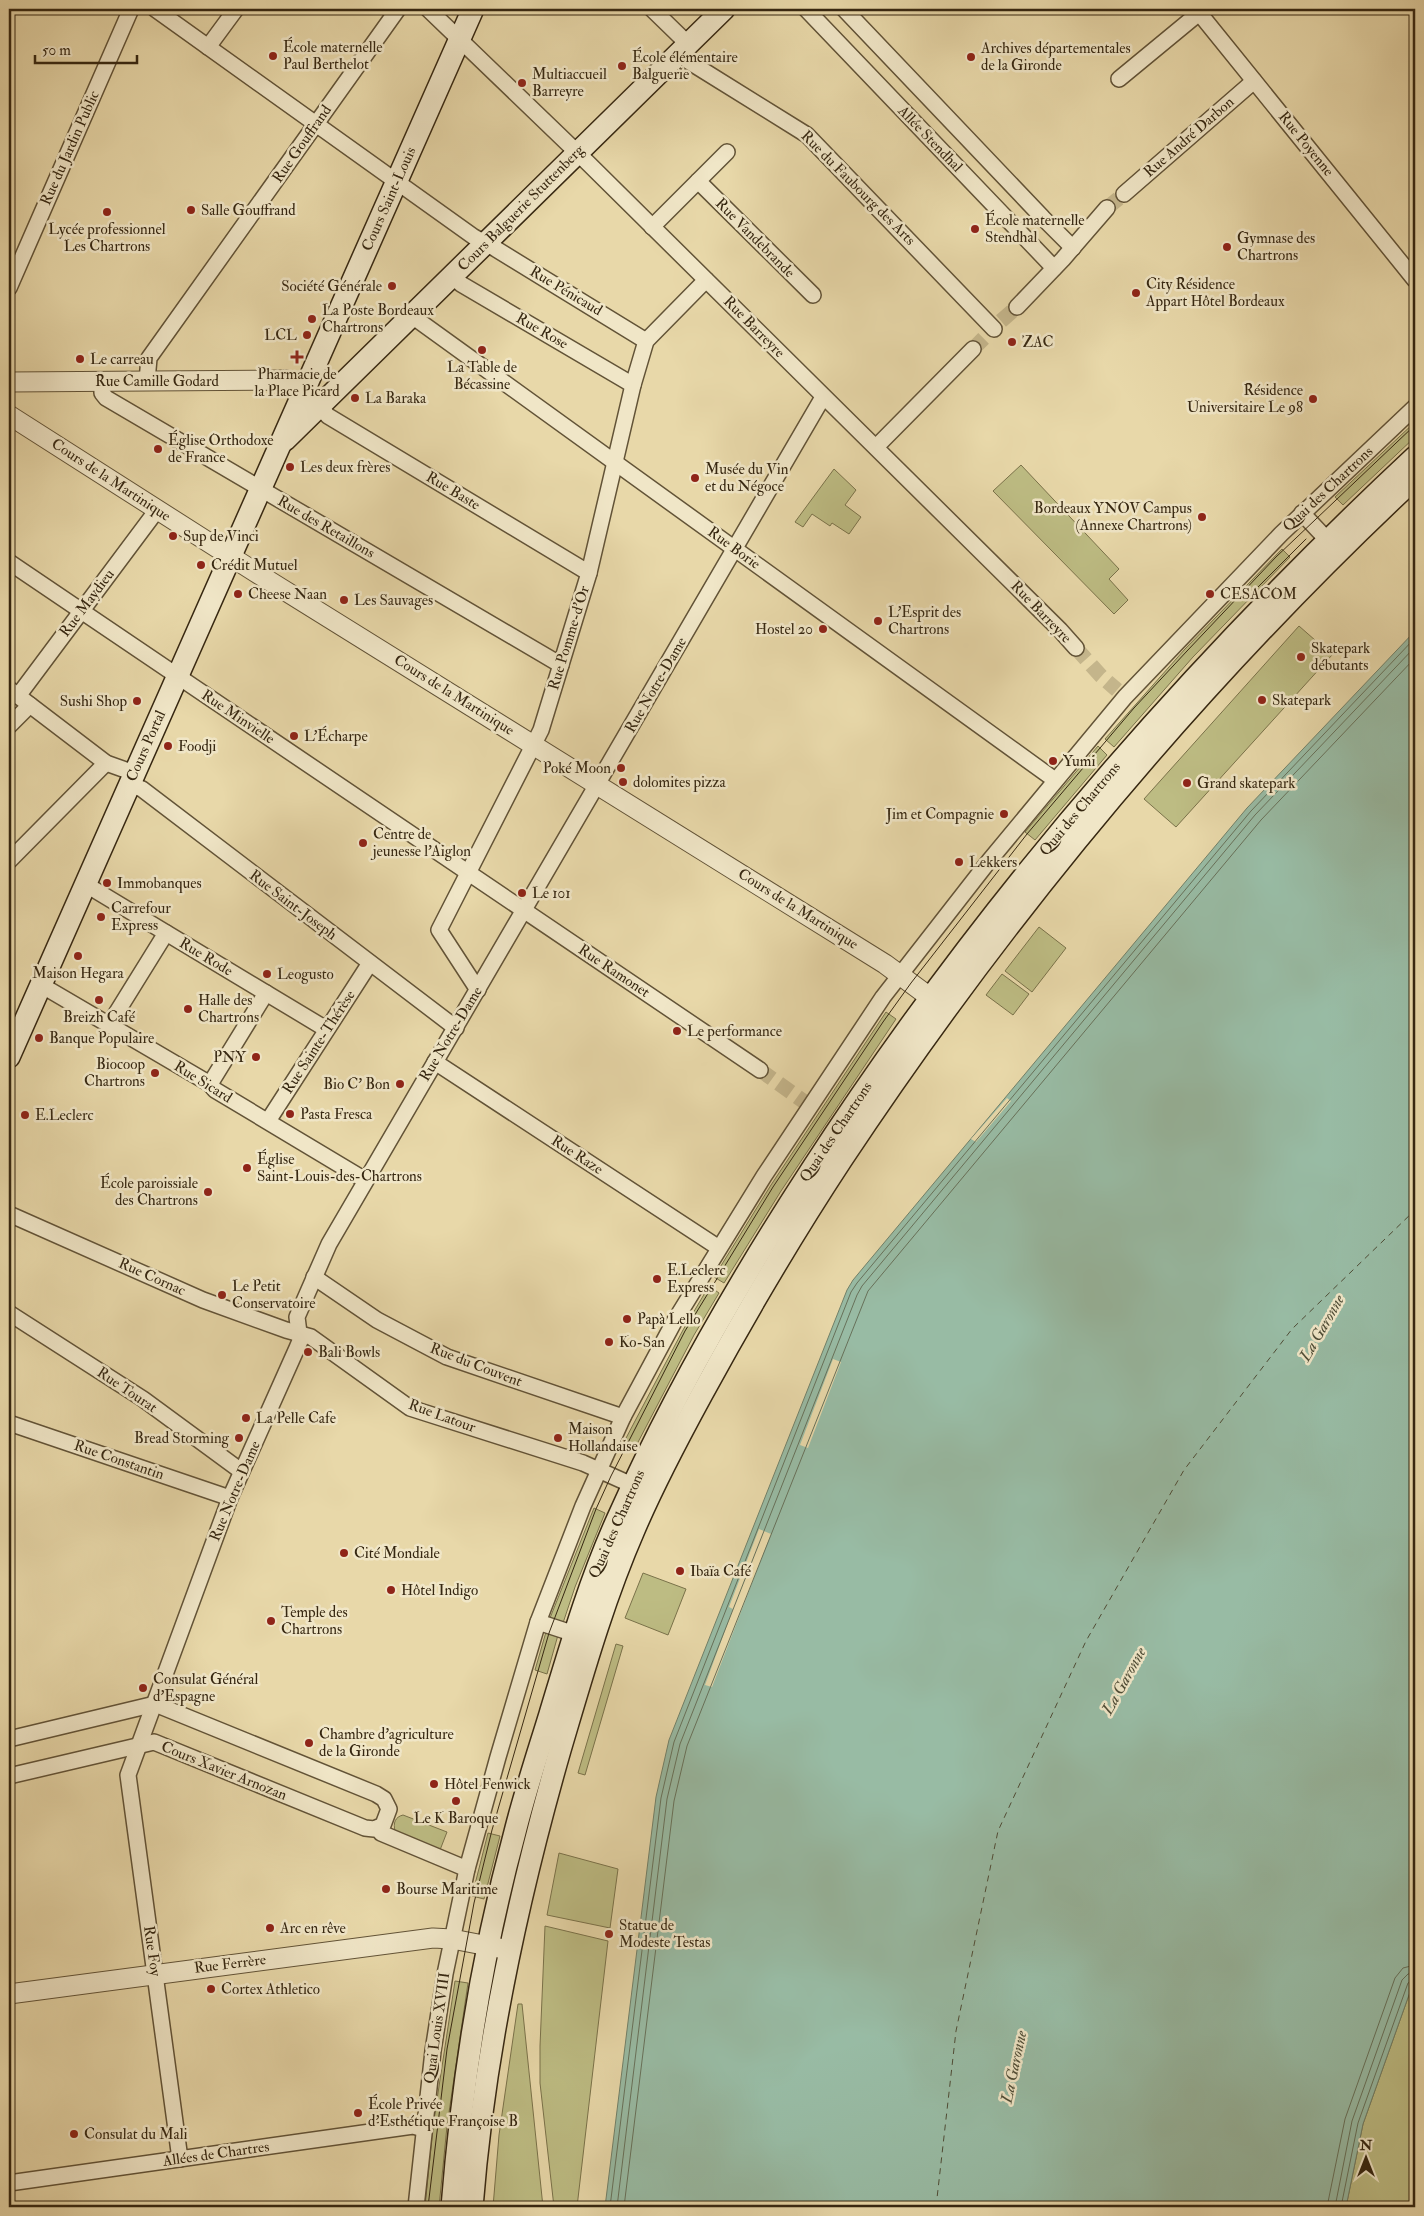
<svg xmlns="http://www.w3.org/2000/svg" width="1424" height="2216" viewBox="0 0 1424 2216" font-family="'IM FELL Double Pica',serif">
<style>
.green{fill:#bdbc83;stroke:#7a724a}
.water{fill:#98bba4;stroke:#718069}
.pier{fill:#e8d8a9}
.lines{fill:none;stroke-linecap:round;stroke-linejoin:round}
.shore{stroke:#67715a;stroke-width:1}
.ferry{stroke:#4e4c36;stroke-width:1;stroke-dasharray:6 5;stroke-linecap:butt}
.minor-tunnel{stroke:#c4b58b;stroke-width:15;stroke-dasharray:15 8;stroke-linecap:butt}
.minor-casing{stroke:#625337;stroke-width:18}
.tertiary-casing{stroke:#625337;stroke-width:21}
.secondary-casing{stroke:#362711;stroke-width:24}
.minor{stroke:#f0e6c7;stroke-width:15}
.tertiary{stroke:#f0e6c7;stroke-width:19}
.secondary{stroke:#f0e6c7;stroke-width:21}
.tram{stroke:#362711;stroke-width:1}
.poi-dot{fill:#8f2418;stroke:#f0e6c7;stroke-width:2}
.labels{text-anchor:middle;dominant-baseline:central;stroke-width:5;stroke-linejoin:round;paint-order:stroke}
.poi-label{font-size:15px;fill:#362711;stroke:#f0e6c7;text-anchor:start}
.street-label{font-size:15px;fill:#362711;stroke:#f0e6c7}
.water-label{font-size:16px;font-style:italic;fill:#4e4c36;stroke:#f0e6c7}
</style>
<rect width="100%" height="100%" fill="#e8d8a9"/>
<filter id="stains"><feTurbulence type="fractalNoise" baseFrequency=".004" numOctaves="4"/><feColorMatrix values="0 0 0 0 .2 0 0 0 0 .09 0 0 0 0 .02 0 0 0 .5 -.17"/></filter>
<radialGradient id="worn" r=".72"><stop offset=".6" stop-color="#630" stop-opacity="0"/><stop offset="1" stop-color="#630" stop-opacity=".3"/></radialGradient>
<!-- green -->
<g class="green">
<polygon points="1415,422 1415,437 1343,505 1335,497"/>
<polygon points="1021,465 1119,569 1109,579 1128,600 1114,614 993,491"/>
<polygon points="834,469 856,490 845,505 861,517 849,534 832,523 830,526 812,514 803,527 795,522"/>
<polygon points="1282,549 1290,557 1193,657 1114,747 1105,739 1185,649"/>
<polygon points="1299,626 1332,655 1176,827 1144,799"/>
<polygon points="1098,746 1107,755 1035,840 1025,832"/>
<polygon points="1039,927 1066,948 1032,992 1005,971"/>
<polygon points="1002,974 1029,994 1013,1015 986,995"/>
<polygon points="886,1012 896,1019 781,1191 724,1283 714,1277 771,1185"/>
<polygon points="709,1286 719,1293 694,1335 636,1446 625,1440 683,1330"/>
<polygon points="594,1508 605,1513 575,1587 563,1623 550,1618"/>
<polygon points="643,1573 686,1589 668,1635 625,1618"/>
<polygon points="546,1632 558,1635 547,1674 535,1670"/>
<polygon points="616,1644 623,1646 585,1775 578,1773"/>
<path d="M403 1815 447 1832 440 1850 395 1831C393 1823 395 1817 403 1815Z"/>
<polygon points="488,1833 500,1836 484,1899 472,1896"/>
<polygon points="559,1853 618,1869 610,1928 547,1915"/>
<polygon points="545,1926 608,1941 577,2207 554,2207 540,2083 540,2046"/>
<polygon points="1415,1978 1415,2207 1346,2207 1363,2124"/>
<polygon points="455,1981 468,1983 447,2126 439,2207 425,2207 433,2126"/>
<polygon points="518,2004 522,2004 543,2207 493,2207 499,2135"/>
</g>
<!-- water -->
<polygon class="water" points="1415,631 1415,1978 1363,2124 1346,2207 605,2207 656,1797 669,1740 847,1290 853,1280 1247,808"/>
<!-- pier -->
<g class="pier">
<polygon points="1007,1098 1011,1101 976,1142 971,1139"/>
<polygon points="833,1359 841,1362 808,1448 800,1445"/>
<polygon points="759,1529 771,1534 712,1687 705,1685 733,1609 729,1607"/>
</g>
<g class="lines">
<!-- shore -->
<g class="shore">
<polyline points="610,2207 661,1798 674,1742 851,1292 857,1283 1251,811 1415,638"/>
<polyline points="617,2207 667,1799 680,1744 857,1295 862,1286 1255,815 1415,647"/>
<polyline points="624,2207 674,1801 687,1746 868,1291 1261,820 1415,658"/>
<polyline points="1327,2207 1345,2119 1395,1978 1403,1968 1415,1965"/>
<polyline points="1335,2207 1352,2121 1402,1980 1408,1974 1415,1972"/>
<polyline points="1341,2207 1358,2123 1408,1983 1415,1979"/>
</g>
<!-- ferry -->
<polyline class="ferry" points="936,2207 956,2031 998,1831 1086,1641 1184,1470 1292,1329 1415,1210"/>
<!-- minor-tunnel -->
<g class="minor-tunnel">
<polyline points="1107,208 1124,194"/>
<polyline points="1001,321 1017,307"/>
<polyline points="973,349 987,335"/>
<polyline points="1076,648 1101,676 1117,690"/>
<polyline points="760,1070 810,1106"/>
</g>
<!-- minor casing -->
<g class="minor-casing">
<g id="minor">
<polyline points="155,9 474,237 496,249 646,341"/>
<polyline points="428,9 588,163 1060,630 1076,648"/>
<polyline points="652,9 688,44"/>
<polyline points="806,9 1054,268"/>
<polyline points="844,9 1043,218 1073,248"/>
<polyline points="1196,9 1415,280"/>
<polyline points="208,47 236,9"/>
<polyline points="680,52 688,61 807,135 994,329"/>
<polyline points="1119,79 1199,13"/>
<polyline points="698,181 813,295"/>
<polyline points="1124,194 1254,81"/>
<polyline points="652,227 727,152"/>
<polyline points="452,276 461,284 633,385"/>
<polyline points="9,288 131,9"/>
<polyline points="1017,307 1063,259 1107,208"/>
<polyline points="412,316 1055,780"/>
<polyline points="102,381 102,393 106,398 561,665"/>
<polyline points="147,381 149,358 398,9"/>
<polyline points="320,407 328,416 589,573"/>
<polyline points="876,447 973,349"/>
<polyline points="1302,513 1334,547"/>
<polyline points="9,562 760,1070"/>
<polyline points="9,689 106,763 134,773"/>
<polyline points="18,696 157,510"/>
<polyline points="9,726 30,705"/>
<polyline points="129,784 142,789 456,1028"/>
<polyline points="9,861 106,763"/>
<polyline points="85,884 326,1029"/>
<polyline points="41,985 210,1084 215,1090 365,1180"/>
<polyline points="478,990 439,930 541,730 589,573 633,385 646,341 706,280"/>
<polyline points="109,1025 166,933"/>
<polyline points="435,1062 719,1248"/>
<polyline points="210,1084 266,993"/>
<polyline points="268,1121 370,963"/>
<polyline points="9,1214 203,1300 286,1330 311,1337 410,1408 583,1463 641,1489"/>
<polyline points="314,1277 377,1320 447,1357 623,1417"/>
<polyline points="9,1313 143,1399 241,1471"/>
<polyline points="9,1423 230,1498"/>
<polyline points="538,1622 584,1637"/>
<polyline points="9,1739 155,1704 376,1794 384,1799 389,1809 383,1825 374,1829 365,1828 154,1742 9,1776"/>
<polyline points="378,1828 381,1833 467,1869"/>
<polyline points="180,2159 128,1775 230,1498 297,1348 300,1341 297,1317 329,1244 823,397"/>
<polyline points="9,2183 413,2126 424,2129"/>
<polyline points="416,2207 433,2051 445,1974 467,1869 498,1757 538,1622 583,1506 623,1417 674,1322 764,1176 883,997 989,861 1125,697 1281,534 1415,407"/>
</g>
</g>
<!-- tertiary casing -->
<g class="tertiary-casing">
<g id="tertiary">
<polyline points="9,382 286,380 304,388 314,400"/>
<polyline points="9,415 255,572 885,964 943,1007"/>
<polyline points="9,1994 433,1938 452,1939 509,1950"/>
</g>
</g>
<!-- secondary casing -->
<g class="secondary-casing">
<g id="secondary">
<polyline points="285,440 724,9"/>
<polyline points="9,1057 473,9"/>
<path d="M452 2207C462 2083 482 1953 515 1832 525 1792 538 1753 550 1714 570 1648 589 1582 617 1520 672 1397 739 1281 812 1169 982 907 1187 670 1415 457"/>
<path d="M472 2207C484 2052 517 1900 560 1750 582 1676 603 1601 634 1530 654 1483 678 1438 702 1394 746 1313 792 1235 842 1159 1006 912 1198 681 1415 478"/>
</g>
</g>
<!-- minor -->
<use href="#minor" class="minor"/>
<!-- tertiary -->
<use href="#tertiary" class="tertiary"/>
<!-- secondary -->
<use href="#secondary" class="secondary"/>
<!-- tram -->
<g class="tram">
<polyline points="1256,589 1306,539"/>
<polyline points="428,2207 447,2049 474,1903 492,1830 549,1633 596,1509 611,1476 685,1331 773,1187 883,1022 911,983 1027,834 1134,708 1187,651 1276,557 1415,425"/>
</g>
</g>
<!-- markers -->
<g class="poi-dot">
<circle cx="273" cy="56" r="5"/>
<circle cx="971" cy="57" r="5"/>
<circle cx="622" cy="66" r="5"/>
<circle cx="522" cy="83" r="5"/>
<circle cx="191" cy="210" r="5"/>
<circle cx="107" cy="212" r="5"/>
<circle cx="975" cy="229" r="5"/>
<circle cx="1227" cy="247" r="5"/>
<circle cx="392" cy="286" r="5"/>
<circle cx="1136" cy="293" r="5"/>
<circle cx="312" cy="319" r="5"/>
<circle cx="307" cy="335" r="5"/>
<circle cx="1012" cy="342" r="5"/>
<circle cx="482" cy="350" r="5"/>
<path d="M294.5 349.5h5v5h5v5h-5v5h-5v-5h-5v-5h5z"/>
<circle cx="80" cy="359" r="5"/>
<circle cx="355" cy="398" r="5"/>
<circle cx="1313" cy="399" r="5"/>
<circle cx="158" cy="449" r="5"/>
<circle cx="290" cy="467" r="5"/>
<circle cx="695" cy="478" r="5"/>
<circle cx="1202" cy="517" r="5"/>
<circle cx="173" cy="536" r="5"/>
<circle cx="201" cy="565" r="5"/>
<circle cx="238" cy="594" r="5"/>
<circle cx="1210" cy="594" r="5"/>
<circle cx="344" cy="600" r="5"/>
<circle cx="878" cy="621" r="5"/>
<circle cx="823" cy="629" r="5"/>
<circle cx="1301" cy="657" r="5"/>
<circle cx="1262" cy="700" r="5"/>
<circle cx="137" cy="701" r="5"/>
<circle cx="294" cy="736" r="5"/>
<circle cx="168" cy="746" r="5"/>
<circle cx="1053" cy="761" r="5"/>
<circle cx="621" cy="768" r="5"/>
<circle cx="623" cy="782" r="5"/>
<circle cx="1187" cy="783" r="5"/>
<circle cx="1004" cy="814" r="5"/>
<circle cx="363" cy="843" r="5"/>
<circle cx="959" cy="862" r="5"/>
<circle cx="107" cy="883" r="5"/>
<circle cx="522" cy="893" r="5"/>
<circle cx="101" cy="917" r="5"/>
<circle cx="78" cy="956" r="5"/>
<circle cx="267" cy="974" r="5"/>
<circle cx="99" cy="1000" r="5"/>
<circle cx="188" cy="1009" r="5"/>
<circle cx="677" cy="1031" r="5"/>
<circle cx="39" cy="1038" r="5"/>
<circle cx="256" cy="1057" r="5"/>
<circle cx="155" cy="1073" r="5"/>
<circle cx="400" cy="1084" r="5"/>
<circle cx="290" cy="1114" r="5"/>
<circle cx="25" cy="1115" r="5"/>
<circle cx="247" cy="1168" r="5"/>
<circle cx="208" cy="1192" r="5"/>
<circle cx="657" cy="1279" r="5"/>
<circle cx="222" cy="1295" r="5"/>
<circle cx="627" cy="1319" r="5"/>
<circle cx="609" cy="1342" r="5"/>
<circle cx="308" cy="1352" r="5"/>
<circle cx="246" cy="1418" r="5"/>
<circle cx="239" cy="1438" r="5"/>
<circle cx="558" cy="1438" r="5"/>
<circle cx="344" cy="1553" r="5"/>
<circle cx="680" cy="1571" r="5"/>
<circle cx="391" cy="1590" r="5"/>
<circle cx="271" cy="1621" r="5"/>
<circle cx="143" cy="1688" r="5"/>
<circle cx="309" cy="1743" r="5"/>
<circle cx="434" cy="1784" r="5"/>
<circle cx="456" cy="1801" r="5"/>
<circle cx="386" cy="1889" r="5"/>
<circle cx="270" cy="1928" r="5"/>
<circle cx="609" cy="1934" r="5"/>
<circle cx="211" cy="1989" r="5"/>
<circle cx="358" cy="2113" r="5"/>
<circle cx="74" cy="2134" r="5"/>
</g>
<g class="labels">
<!-- poi labels -->
<g class="poi-label">
<text x="283" y="47">École maternelle<tspan x="283" dy="17">Paul Berthelot</tspan></text>
<text x="981" y="48">Archives départementales<tspan x="981" dy="17">de la Gironde</tspan></text>
<text x="632" y="57">École élémentaire<tspan x="632" dy="17">Balguerie</tspan></text>
<text x="532" y="74">Multiaccueil<tspan x="532" dy="17">Barreyre</tspan></text>
<text x="201" y="210">Salle Gouffrand</text>
<text x="985" y="220">École maternelle<tspan x="985" dy="17">Stendhal</tspan></text>
<text x="107" y="229" text-anchor="middle">Lycée professionnel<tspan x="107" dy="17">Les Chartrons</tspan></text>
<text x="1237" y="238">Gymnase des<tspan x="1237" dy="17">Chartrons</tspan></text>
<text x="1146" y="284">City Résidence<tspan x="1146" dy="17">Appart Hôtel Bordeaux</tspan></text>
<text x="382" y="286" text-anchor="end">Société Générale</text>
<text x="322" y="310">La Poste Bordeaux<tspan x="322" dy="17">Chartrons</tspan></text>
<text x="297" y="335" text-anchor="end">LCL</text>
<text x="1022" y="342">ZAC</text>
<text x="90" y="359">Le carreau</text>
<text x="482" y="367" text-anchor="middle">La Table de<tspan x="482" dy="17">Bécassine</tspan></text>
<text x="297" y="374" text-anchor="middle">Pharmacie de<tspan x="297" dy="17">la Place Picard</tspan></text>
<text x="1303" y="390" text-anchor="end">Résidence<tspan x="1303" dy="17">Universitaire Le 98</tspan></text>
<text x="365" y="398">La Baraka</text>
<text x="168" y="440">Église Orthodoxe<tspan x="168" dy="17">de France</tspan></text>
<text x="300" y="467">Les deux frères</text>
<text x="705" y="469">Musée du Vin<tspan x="705" dy="17">et du Négoce</tspan></text>
<text x="1192" y="508" text-anchor="end">Bordeaux YNOV Campus<tspan x="1192" dy="17">(Annexe Chartrons)</tspan></text>
<text x="183" y="536">Sup de Vinci</text>
<text x="211" y="565">Crédit Mutuel</text>
<text x="248" y="594">Cheese Naan</text>
<text x="1220" y="594">CESACOM</text>
<text x="354" y="600">Les Sauvages</text>
<text x="888" y="612">L'Esprit des<tspan x="888" dy="17">Chartrons</tspan></text>
<text x="813" y="629" text-anchor="end">Hostel 20</text>
<text x="1311" y="648">Skatepark<tspan x="1311" dy="17">débutants</tspan></text>
<text x="1272" y="700">Skatepark</text>
<text x="127" y="701" text-anchor="end">Sushi Shop</text>
<text x="304" y="736">L'Écharpe</text>
<text x="178" y="746">Foodji</text>
<text x="1063" y="761">Yumi</text>
<text x="611" y="768" text-anchor="end">Poké Moon</text>
<text x="633" y="782">dolomites pizza</text>
<text x="1197" y="783">Grand skatepark</text>
<text x="994" y="814" text-anchor="end">Jim et Compagnie</text>
<text x="373" y="834">Centre de<tspan x="373" dy="17">jeunesse l'Aiglon</tspan></text>
<text x="969" y="862">Lekkers</text>
<text x="117" y="883">Immobanques</text>
<text x="532" y="893">Le 101</text>
<text x="111" y="908">Carrefour<tspan x="111" dy="17">Express</tspan></text>
<text x="78" y="973" text-anchor="middle">Maison Hegara</text>
<text x="277" y="974">Leogusto</text>
<text x="198" y="1000">Halle des<tspan x="198" dy="17">Chartrons</tspan></text>
<text x="99" y="1017" text-anchor="middle">Breizh Café</text>
<text x="687" y="1031">Le performance</text>
<text x="49" y="1038">Banque Populaire</text>
<text x="246" y="1057" text-anchor="end">PNY</text>
<text x="145" y="1064" text-anchor="end">Biocoop<tspan x="145" dy="17">Chartrons</tspan></text>
<text x="390" y="1084" text-anchor="end">Bio C' Bon</text>
<text x="300" y="1114">Pasta Fresca</text>
<text x="35" y="1115">E.Leclerc</text>
<text x="257" y="1159">Église<tspan x="257" dy="17">Saint-Louis-des-Chartrons</tspan></text>
<text x="198" y="1183" text-anchor="end">École paroissiale<tspan x="198" dy="17">des Chartrons</tspan></text>
<text x="667" y="1270">E.Leclerc<tspan x="667" dy="17">Express</tspan></text>
<text x="232" y="1286">Le Petit<tspan x="232" dy="17">Conservatoire</tspan></text>
<text x="637" y="1319">Papà Lello</text>
<text x="619" y="1342">Ko-San</text>
<text x="318" y="1352">Bali Bowls</text>
<text x="256" y="1418">La Pelle Cafe</text>
<text x="568" y="1429">Maison<tspan x="568" dy="17">Hollandaise</tspan></text>
<text x="229" y="1438" text-anchor="end">Bread Storming</text>
<text x="354" y="1553">Cité Mondiale</text>
<text x="690" y="1571">Ibaïa Café</text>
<text x="401" y="1590">Hôtel Indigo</text>
<text x="281" y="1612">Temple des<tspan x="281" dy="17">Chartrons</tspan></text>
<text x="153" y="1679">Consulat Général<tspan x="153" dy="17">d'Espagne</tspan></text>
<text x="319" y="1734">Chambre d'agriculture<tspan x="319" dy="17">de la Gironde</tspan></text>
<text x="444" y="1784">Hôtel Fenwick</text>
<text x="456" y="1818" text-anchor="middle">Le K Baroque</text>
<text x="396" y="1889">Bourse Maritime</text>
<text x="619" y="1925">Statue de<tspan x="619" dy="17">Modeste Testas</tspan></text>
<text x="280" y="1928">Arc en rêve</text>
<text x="221" y="1989">Cortex Athletico</text>
<text x="368" y="2104">École Privée<tspan x="368" dy="17">d'Esthétique Françoise B</tspan></text>
<text x="84" y="2134">Consulat du Mali</text>
</g>
<!-- street labels -->
<g class="street-label">
<text transform="translate(1189 137) rotate(-41)">Rue André Darbon</text>
<text transform="translate(930 139) rotate(46)">Allée Stendhal</text>
<text transform="translate(302 144) rotate(-55)">Rue Gouffrand</text>
<text transform="translate(1306 144) rotate(51)">Rue Poyenne</text>
<text transform="translate(70 148) rotate(-66)">Rue du Jardin Public</text>
<text transform="translate(858 188) rotate(45)">Rue du Faubourg des Arts</text>
<text transform="translate(389 199) rotate(-66)">Cours Saint-Louis</text>
<text transform="translate(521 208) rotate(-45)">Cours Balguerie Stuttenberg</text>
<text transform="translate(755 238) rotate(45)">Rue Vandebrande</text>
<text transform="translate(566 291) rotate(31)">Rue Pénicaud</text>
<text transform="translate(754 327) rotate(45)">Rue Barreyre</text>
<text transform="translate(542 331) rotate(30)">Rue Rose</text>
<text x="157" y="381">Rue Camille Godard</text>
<text transform="translate(111 480) rotate(33)">Cours de la Martinique</text>
<text transform="translate(1328 489) rotate(-43)">Quai des Chartrons</text>
<text transform="translate(453 491) rotate(31)">Rue Baste</text>
<text transform="translate(326 527) rotate(30)">Rue des Retaillons</text>
<text transform="translate(734 548) rotate(36)">Rue Borie</text>
<text transform="translate(87 603) rotate(-53)">Rue Maydieu</text>
<text transform="translate(1041 612) rotate(46)">Rue Barreyre</text>
<text transform="translate(569 638) rotate(-73)">Rue Pomme-d'Or</text>
<text transform="translate(656 685) rotate(-60)">Rue Notre-Dame</text>
<text transform="translate(454 695) rotate(32)">Cours de la Martinique</text>
<text transform="translate(238 717) rotate(34)">Rue Minvielle</text>
<text transform="translate(146 746) rotate(-66)">Cours Portal</text>
<text transform="translate(1080 809) rotate(-50)">Quai des Chartrons</text>
<text transform="translate(293 905) rotate(37)">Rue Saint-Joseph</text>
<text transform="translate(798 909) rotate(32)">Cours de la Martinique</text>
<text transform="translate(206 957) rotate(31)">Rue Rode</text>
<text transform="translate(614 971) rotate(34)">Rue Ramonet</text>
<text transform="translate(451 1034) rotate(-59)">Rue Notre-Dame</text>
<text transform="translate(319 1042) rotate(-57)">Rue Sainte-Thérèse</text>
<text transform="translate(203 1082) rotate(32)">Rue Sicard</text>
<text transform="translate(836 1132) rotate(-56)">Quai des Chartrons</text>
<text transform="translate(577 1155) rotate(33)">Rue Raze</text>
<text transform="translate(152 1277) rotate(24)">Rue Cornac</text>
<text transform="translate(476 1365) rotate(21)">Rue du Couvent</text>
<text transform="translate(127 1390) rotate(34)">Rue Tourat</text>
<text transform="translate(442 1416) rotate(20)">Rue Latour</text>
<text transform="translate(119 1460) rotate(19)">Rue Constantin</text>
<text transform="translate(235 1491) rotate(-67)">Rue Notre-Dame</text>
<text transform="translate(617 1524) rotate(-66)">Quai des Chartrons</text>
<text transform="translate(224 1771) rotate(22)">Cours Xavier Arnozan</text>
<text transform="translate(152 1951) rotate(82)">Rue Foy</text>
<text transform="translate(230 1964) rotate(-7)">Rue Ferrère</text>
<text transform="translate(437 2028) rotate(-82)">Quai Louis XVIII</text>
<text transform="translate(216 2154) rotate(-8)">Allées de Chartres</text>
</g>
<!-- water labels -->
<g class="water-label">
<text transform="translate(1322 1328) rotate(-60)">La Garonne</text>
<text transform="translate(1124 1681) rotate(-61)">La Garonne</text>
<text transform="translate(1014 2067) rotate(-78)">La Garonne</text>
</g>
</g>
<!-- margin -->
<rect width="1424" height="2216" fill="none" stroke="#e8d8a9" stroke-width="30"/>
<rect x="10" y="10" width="1404" height="2196" fill="none" stroke="#362711" stroke-width="2.5"/>
<rect x="15" y="15" width="1394" height="2186" fill="none" stroke="#362711"/>
<!-- north arrow -->
<g transform="translate(1366 2158)" stroke="#f0e6c7" stroke-width="4" paint-order="stroke">
<path d="M0-4L9 19L0 12L-9 19Z" fill="#362711"/>
<text y="-8" font-size="14" font-weight="bold" text-anchor="middle" fill="#362711">N</text>
</g>
<!-- scale -->
<path d="M35 55v8h102v-8" fill="none" stroke="#362711" stroke-width="2.5"/>
<text x="42" y="55" font-size="15" fill="#362711" stroke="#f0e6c7" stroke-width="4" paint-order="stroke">50 m</text>
<rect width="100%" height="100%" filter="url(#stains)"/>
<rect width="100%" height="100%" fill="url(#worn)"/>
</svg>
